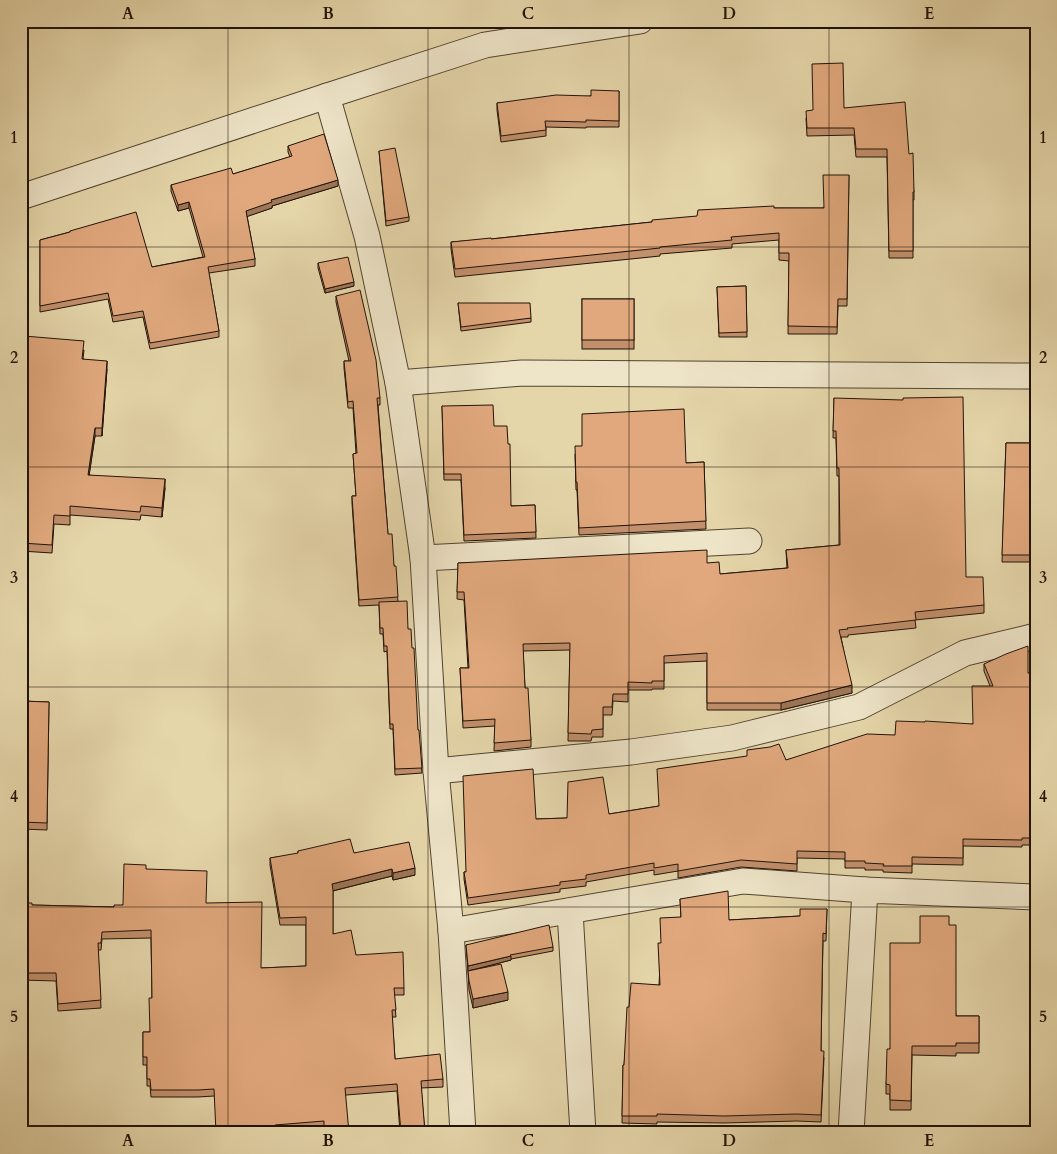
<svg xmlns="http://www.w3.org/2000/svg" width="1057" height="1154" viewBox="0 0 1057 1154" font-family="Cardo,serif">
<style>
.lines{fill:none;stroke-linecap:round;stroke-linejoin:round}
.minor-casing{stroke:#524330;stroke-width:27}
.minor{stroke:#eee4c8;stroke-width:25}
.wall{fill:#c2906c;stroke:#211208}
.shaded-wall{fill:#9e7658;stroke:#211208}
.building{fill:#e1a87d;stroke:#211208}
.grid{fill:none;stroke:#211208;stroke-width:1;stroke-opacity:0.55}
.neatline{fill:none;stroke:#211208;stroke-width:2}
.grid-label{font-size:16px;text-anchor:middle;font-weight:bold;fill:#211208}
</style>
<rect width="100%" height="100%" fill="#e5d6aa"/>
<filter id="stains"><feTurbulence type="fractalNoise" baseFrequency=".004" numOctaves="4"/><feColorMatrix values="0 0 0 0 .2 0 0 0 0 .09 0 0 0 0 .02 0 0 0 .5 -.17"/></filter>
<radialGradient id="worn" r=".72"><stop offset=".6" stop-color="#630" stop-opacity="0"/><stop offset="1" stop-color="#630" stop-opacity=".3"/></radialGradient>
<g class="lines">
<!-- minor casing -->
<g class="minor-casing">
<g id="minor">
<polyline points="327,96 367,236 398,383 423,558 436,771 451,931 463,1133"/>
<polyline points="21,197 327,96 485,45 640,21"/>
<polyline points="398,383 522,373 1036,376"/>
<polyline points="423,558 749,541"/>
<polyline points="436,771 631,752 732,738 859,707 965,653 1036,636"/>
<polyline points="570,911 583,1133"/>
<polyline points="451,931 743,881 865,890"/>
<polyline points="851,1133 865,890 1036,897"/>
</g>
</g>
<!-- minor -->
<use href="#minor" class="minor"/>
</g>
<!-- wall -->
<g class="wall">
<polygon points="619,91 619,127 586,127 586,128 546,127 546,136 501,142 497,110 497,103 591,96"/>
<polygon points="844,108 909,154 914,192 914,200 913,200 913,258 889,258 887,157 856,157 854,135 807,136 806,118"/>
<polygon points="288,146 338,186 272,206 272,208 247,216 255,259 255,266 209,273 219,331 219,337 150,349 143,317 113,322 108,299 40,312 40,240 70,232 70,231 152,267 203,257 189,208 178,211 171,191 171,185 233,174 290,157 288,152"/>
<polygon points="379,151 409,217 409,221 386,226"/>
<polygon points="849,175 847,306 838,306 837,334 788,334 789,261 779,260 779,240 732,244 732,248 660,254 660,256 455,277 451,249 451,242 491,239 652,222 774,208 823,208"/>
<polygon points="318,263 354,286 325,293 318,268"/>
<polygon points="746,286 747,337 719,337 717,287"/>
<polygon points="336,296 380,398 380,405 378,405 388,534 394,566 398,601 408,629 422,773 395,775 393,729 390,729 387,651 384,652 383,634 380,634 379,605 359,606 352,503 352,496 356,496 353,454 356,453 353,408 348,408 344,368 344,361 349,361 336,302"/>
<rect x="582" y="299" width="52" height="50"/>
<polygon points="458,303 531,318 531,322 461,331"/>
<polygon points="84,350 83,359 107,369 102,436 95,436 89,475 165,488 162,517 141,515 140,520 70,515 70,525 54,524 52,553 21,551 21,552 21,364"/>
<polygon points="834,398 966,577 984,605 984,613 915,620 916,628 848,635 848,637 841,637 852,693 781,710 707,710 707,661 664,663 664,689 652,689 652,690 628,690 628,702 613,701 612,715 603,715 603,737 592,737 591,741 568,741 570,650 523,651 525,688 531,740 531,747 494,751 495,726 463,728 460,668 468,668 464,600 457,599 458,563 707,563 720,574 787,568 786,550 839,545 839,476 837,476 836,438 833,438"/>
<polygon points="442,406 494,426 511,506 535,505 536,538 464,541 461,480 444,480"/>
<polygon points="1006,443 1036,443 1036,524 1032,524 1032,562 1002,562"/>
<polygon points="575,454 686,463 704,462 706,529 579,535 577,490 576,490"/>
<polygon points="984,664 1028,673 1036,674 1036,845 1022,845 1022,847 963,846 963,865 912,864 912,873 883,872 883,870 865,870 865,868 845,868 845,859 797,858 797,871 741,867 678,878 678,871 654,875 654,870 586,882 586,886 560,889 560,892 468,905 464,879 464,872 466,872 536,819 567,818 609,814 659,806 786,760 895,735 973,724 990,686 984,671"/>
<polygon points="21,701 49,702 47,830 21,829"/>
<polygon points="298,851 354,853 415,875 393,880 392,876 333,891 333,934 356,955 404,988 404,995 394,995 396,1017 392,1017 395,1059 443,1079 443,1087 421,1088 425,1133 400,1133 397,1091 346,1095 324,1129 275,1132 214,1096 198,1097 151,1097 150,1086 147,1086 147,1065 143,1065 143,1032 150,1032 152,998 151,938 102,939 101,950 98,950 101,1008 58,1011 56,981 21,980 21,867 27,903 32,905 114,907 123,905 146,869 206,903 261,968 306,966 306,925 280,925 270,865 270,858 298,854"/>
<polygon points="680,899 729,920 800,916 827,909 826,941 823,941 822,992 821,1051 824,1058 821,1122 797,1121 724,1123 657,1122 657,1124 622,1123 623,1065 624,1065 629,1007 659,985 661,943 681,917"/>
<polygon points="949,925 956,1016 979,1016 979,1053 956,1053 956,1056 912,1055 911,1110 890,1110 890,1094 886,1094 886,1084 890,1049 920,943"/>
<polygon points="466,945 553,947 553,951 511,959 511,960 468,971"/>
<polygon points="468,971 508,1000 473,1008 469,990"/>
</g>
<!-- shaded-wall -->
<g class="shaded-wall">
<polygon points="338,180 338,186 272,206 272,208 246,217 246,211 271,200"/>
<polygon points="189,202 189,208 178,211 178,205"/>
<polygon points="354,282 354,286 325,293 325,289"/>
<polygon points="107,361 107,369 102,436 102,428"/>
<polygon points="95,428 95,436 88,483 88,475"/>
<polygon points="165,479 165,488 162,517 162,508"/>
<polygon points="852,685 852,693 781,710 781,703"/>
<polygon points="415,868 415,875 393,880 393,873"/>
<polygon points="392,869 392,876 332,891 332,884"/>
<polygon points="511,956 511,960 468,971 468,966"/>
<polygon points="508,992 508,1000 473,1008 473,999"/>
</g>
<!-- building -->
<g class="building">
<polygon points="843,63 844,108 905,102 909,154 913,153 914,192 913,192 913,251 889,251 887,149 856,149 854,128 807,128 806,111 813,110 812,64"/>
<polygon points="591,90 619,91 619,121 586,120 586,122 545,121 546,130 501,136 497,103 556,95 591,96"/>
<polygon points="324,134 338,180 271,200 272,202 246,211 255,259 208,267 219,331 150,343 143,311 113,316 108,293 40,306 40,240 70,232 70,231 136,212 152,267 205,257 189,202 178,205 171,185 231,168 233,174 292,156 288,146"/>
<polygon points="395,148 409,217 386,221 379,151"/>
<polygon points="823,175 849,175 847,299 838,299 837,327 788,326 789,253 779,253 779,233 731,237 732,240 660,247 660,248 455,269 451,242 491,238 491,239 652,222 652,220 697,216 698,210 774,206 774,208 824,208"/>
<polygon points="348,257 354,282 325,289 318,263"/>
<polygon points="746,286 747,332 719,333 717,287"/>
<polygon points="360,290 376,360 380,398 377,398 388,534 392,534 394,566 396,566 398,597 359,600 352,496 356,496 353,454 357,453 353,401 348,402 344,361 351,361 336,296"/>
<rect x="582" y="299" width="52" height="41"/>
<polygon points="458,303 530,303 531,318 461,327"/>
<polygon points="24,336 84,341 82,359 107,361 102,428 95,428 88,475 165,479 162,508 141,506 140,512 70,506 70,516 54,515 52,545 21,543 21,544 21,364"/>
<polygon points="963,397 966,577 983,577 984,605 915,612 916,620 847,628 848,629 839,630 852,685 781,703 707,703 707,653 664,656 664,681 652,681 652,683 628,682 628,694 613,694 612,707 603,707 603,729 592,730 591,734 568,733 570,643 523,644 525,688 528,688 531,740 494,743 495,719 463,721 460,668 469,668 464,592 457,592 458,563 707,550 707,563 719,562 720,574 788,568 786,550 840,545 839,468 837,468 836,431 833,431 834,398 903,400 903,398"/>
<polygon points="493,405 494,426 507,426 508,444 510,444 511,506 535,505 536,532 464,535 461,474 444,474 442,406"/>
<polygon points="684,409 686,463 704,462 706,521 579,528 577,482 576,482 575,446 582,446 582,414"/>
<polygon points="1006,443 1036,443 1036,518 1032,518 1032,555 1002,555"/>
<polygon points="407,601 408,629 411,629 412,648 414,648 418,730 419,730 422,768 395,769 393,724 390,724 387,646 384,646 383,628 380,628 379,602"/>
<polygon points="1028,646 1028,673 1036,674 1036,838 1022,838 1022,840 963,839 963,858 912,857 912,866 883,866 884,864 865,863 865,861 845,861 845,852 797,851 797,864 741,860 678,871 678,864 654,868 654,863 586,875 586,879 560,882 560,885 468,898 464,872 466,872 463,776 533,769 536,819 567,818 568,782 603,777 609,814 659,806 657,769 747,756 747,750 770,747 779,744 786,760 867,734 895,735 896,721 925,722 925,721 973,724 972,686 993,686 984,664 1006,654"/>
<polygon points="21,701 49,702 47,823 21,822"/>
<polygon points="350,839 354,853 409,842 415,868 393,873 392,869 332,884 333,890 333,934 351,930 356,955 403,952 404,988 394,988 396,1010 392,1010 395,1059 440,1054 443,1079 421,1081 425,1133 401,1133 397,1084 345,1088 349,1133 324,1133 324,1121 275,1125 275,1133 216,1133 214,1089 198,1090 151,1090 150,1079 147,1079 147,1057 143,1057 143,1032 150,1032 149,998 152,998 151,930 102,932 101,943 98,943 101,1000 58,1004 56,973 21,973 21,868 27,868 27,903 32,903 32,905 114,907 114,905 123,905 124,864 146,865 146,869 207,871 206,903 262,902 261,968 306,966 306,917 280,918 270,858 298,853 298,851"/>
<polygon points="728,891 729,920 800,916 800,909 827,909 826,934 823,933 822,984 821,1051 824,1051 821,1115 797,1114 724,1116 657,1114 657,1116 622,1116 623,1065 624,1065 627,1007 629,1007 631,983 660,985 658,943 661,943 660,918 681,917 680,899"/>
<polygon points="920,916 949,916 949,925 956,925 956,1016 979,1016 979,1043 956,1043 956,1046 912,1046 911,1101 890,1100 890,1085 886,1084 887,1049 890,1049 890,943 920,943"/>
<polygon points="549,925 553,947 510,955 511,956 468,966 466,945"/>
<polygon points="501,964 508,992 473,999 469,981 468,971"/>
</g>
<!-- grid -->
<path class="grid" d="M228 21V1133M428 21V1133M629 21V1133M829 21V1133M21 247H1036M21 467H1036M21 687H1036M21 907H1036"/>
<!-- margin -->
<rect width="1057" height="1154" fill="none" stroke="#e5d6aa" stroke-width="55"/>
<rect x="28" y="28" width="1002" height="1098" class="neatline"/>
<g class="grid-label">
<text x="128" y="19">A</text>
<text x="328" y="19">B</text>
<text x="528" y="19">C</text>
<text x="729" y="19">D</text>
<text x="929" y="19">E</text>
<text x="14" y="143">1</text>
<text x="1043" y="143">1</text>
<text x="14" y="363">2</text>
<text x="1043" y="363">2</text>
<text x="14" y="583">3</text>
<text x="1043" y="583">3</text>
<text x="14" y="802">4</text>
<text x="1043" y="802">4</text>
<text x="14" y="1022">5</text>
<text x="1043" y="1022">5</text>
<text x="128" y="1146">A</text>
<text x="328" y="1146">B</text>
<text x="528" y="1146">C</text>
<text x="729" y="1146">D</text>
<text x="929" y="1146">E</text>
</g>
<rect width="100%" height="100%" filter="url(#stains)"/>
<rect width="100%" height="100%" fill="url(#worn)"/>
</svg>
